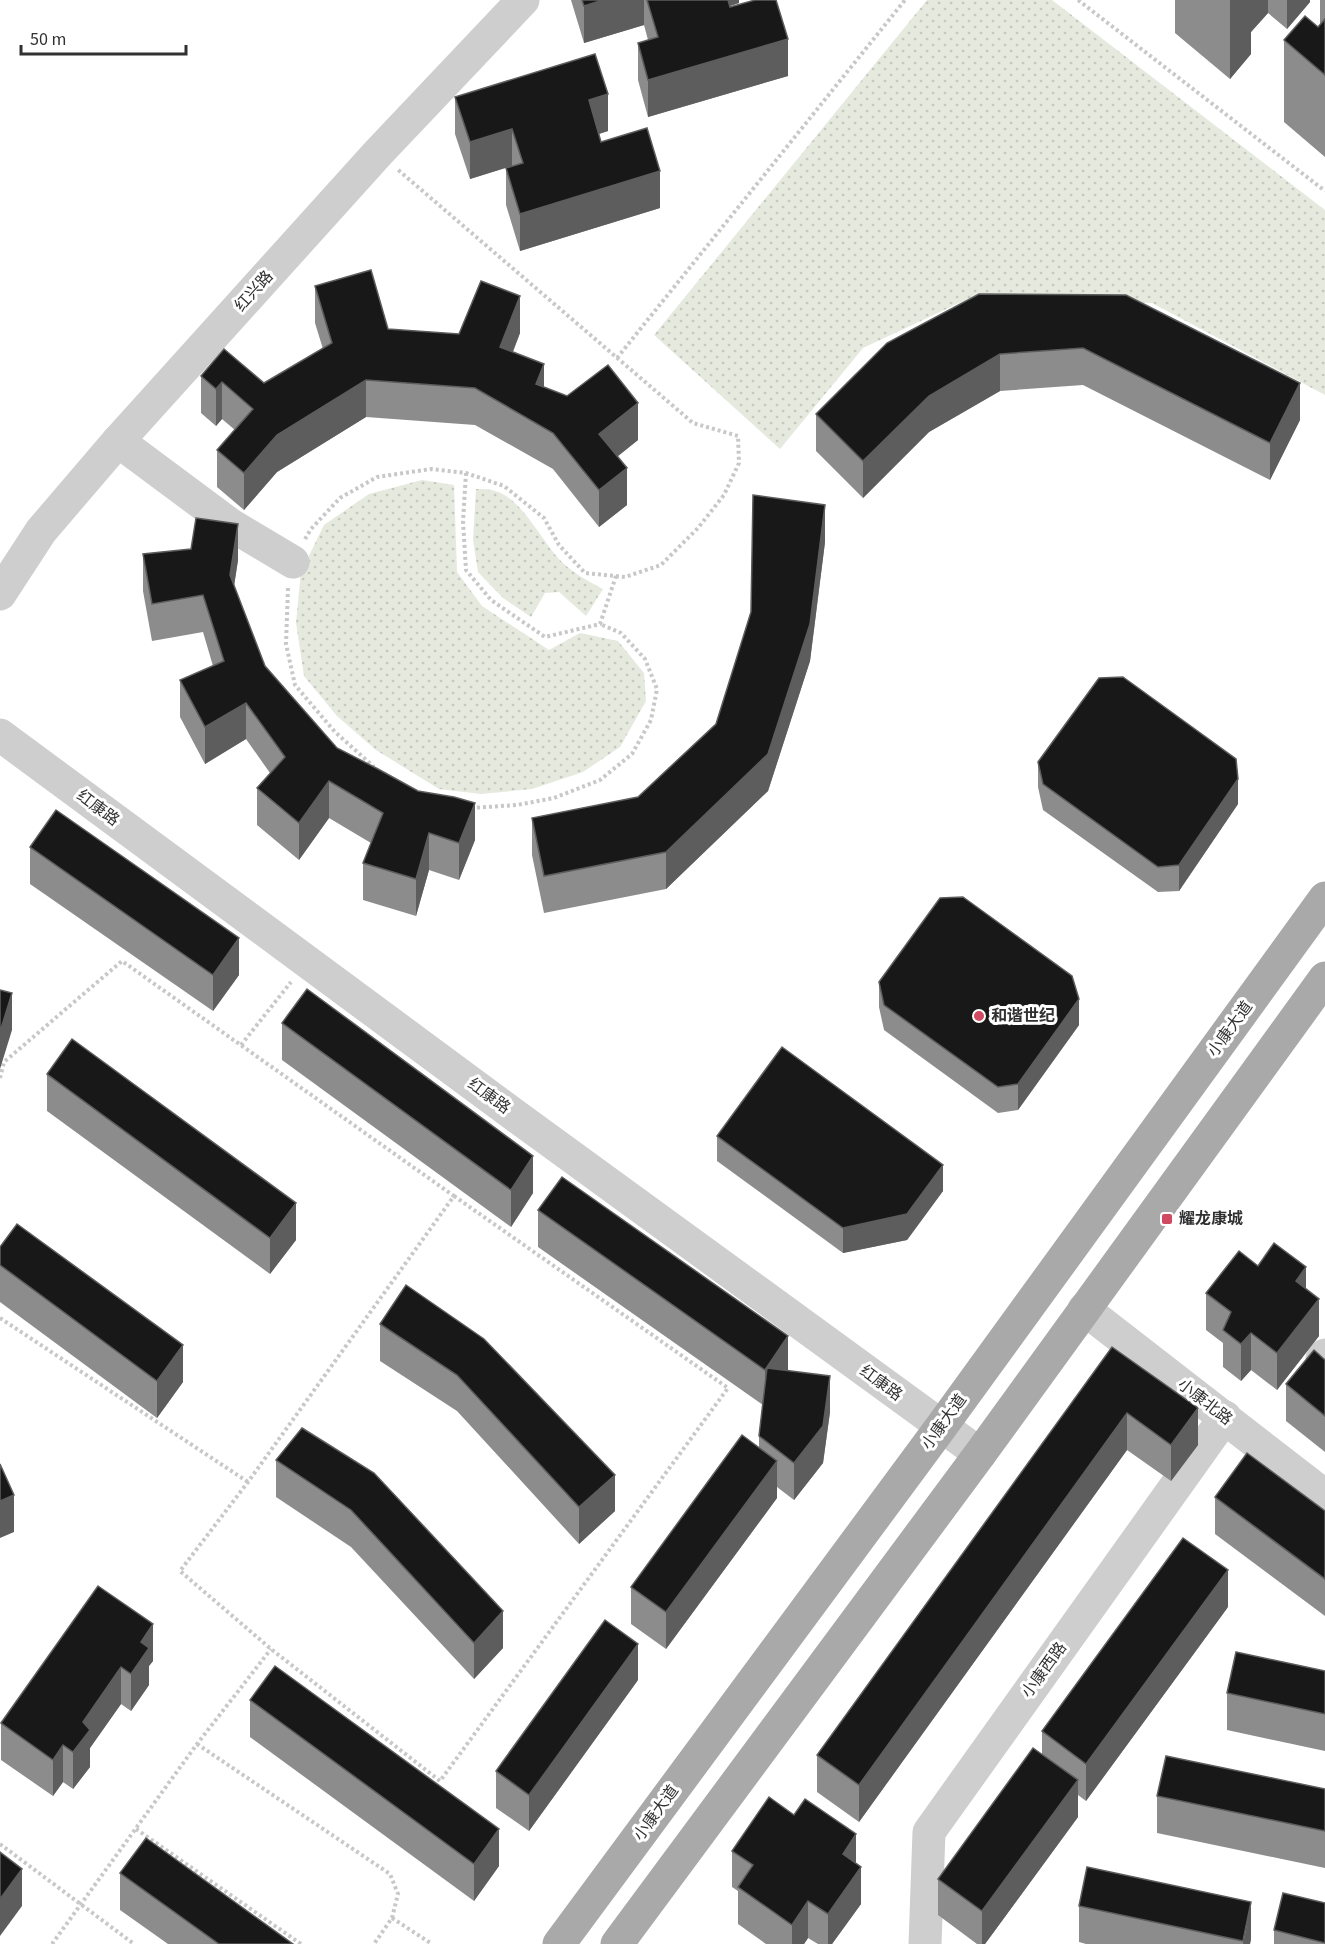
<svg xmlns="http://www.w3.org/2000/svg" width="1325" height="1944" viewBox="0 0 1325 1944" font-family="'Source Sans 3','Noto Sans SC',sans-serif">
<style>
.grass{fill:url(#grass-dots)}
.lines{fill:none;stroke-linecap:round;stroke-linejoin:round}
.path{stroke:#c8c8c8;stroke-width:4;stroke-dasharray:3 3;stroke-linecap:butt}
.minor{stroke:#cecece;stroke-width:33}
.major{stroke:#a9a9a9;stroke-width:33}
.wall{fill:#8c8c8c}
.shaded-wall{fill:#5d5d5d}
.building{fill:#181818;stroke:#5d5d5d;stroke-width:1.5}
.poi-dot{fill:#d04b61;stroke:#fff;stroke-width:2}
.labels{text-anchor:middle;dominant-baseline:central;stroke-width:6;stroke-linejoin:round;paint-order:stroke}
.street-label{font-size:16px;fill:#313131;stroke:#fff}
.poi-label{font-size:16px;font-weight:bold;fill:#313131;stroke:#fff;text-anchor:start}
</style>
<defs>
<pattern id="grass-dots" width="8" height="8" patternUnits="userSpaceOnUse" patternTransform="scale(1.5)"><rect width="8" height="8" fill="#e5e9de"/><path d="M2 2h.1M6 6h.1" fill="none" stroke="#c5c8bf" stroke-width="1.8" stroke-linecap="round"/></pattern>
</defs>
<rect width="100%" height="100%" fill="#fff"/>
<!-- grass -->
<g class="grass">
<polygon points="927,0 1052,0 1325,210 1325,395 1152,303 974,296 863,348 780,449 654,335"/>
<polygon points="422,480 454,485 457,572 482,606 549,650 580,633 618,641 644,673 646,701 620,747 583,772 532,789 481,794 439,789 376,750 337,716 304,676 296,623 301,572 324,525 369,494"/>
<path d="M476 489C482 489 489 489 495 491 520 497 541 539 558 558 571 572 586 580 603 589L586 616 559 592 545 593 531 617 503 598 478 572 473 540Z"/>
</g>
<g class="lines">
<!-- path -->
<g class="path">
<polyline points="1078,0 1325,191"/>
<polyline points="617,358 905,0"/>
<polyline points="466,473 463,521 466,570 491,600 545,637 600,624 616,576"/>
<polyline points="305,539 311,529 340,498 377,477 431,469 466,473 504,486 544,518 559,545 585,573 625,577 661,565 698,528 724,495 739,463 738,436 693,423 397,169"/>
<polyline points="288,588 286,644 295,685 335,732 374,767"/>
<polyline points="471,808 517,805 554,798 600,780 632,754 651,720 657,689 645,659 621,633 600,624"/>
<polyline points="241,1045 291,982"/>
<polyline points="0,1078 4,1062 122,961 454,1196"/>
<polygon points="454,1196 728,1388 440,1781 271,1649 180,1571 248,1482"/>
<polyline points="0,1318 248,1482"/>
<polyline points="197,1744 390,1874 398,1894 392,1918 374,1944"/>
<polyline points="136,1829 301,1944"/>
<polyline points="0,1844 134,1944"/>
<polyline points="392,1918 432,1944"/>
<polyline points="52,1944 197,1744 271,1649"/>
</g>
<!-- minor -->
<g class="minor">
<polyline points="118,441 231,525 293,562"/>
<polyline points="0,594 41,531 118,441 378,153 523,0"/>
<polyline points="0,735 524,1122 980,1454"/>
<polyline points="1084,1309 1325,1496"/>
<polyline points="1325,1355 1322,1359 1325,1362"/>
<polyline points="925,1944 929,1832 1225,1417"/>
</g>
<!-- major -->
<g class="major">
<polyline points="559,1944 941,1427 1325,898"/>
<polyline points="617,1944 980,1454 1325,978"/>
</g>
</g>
<!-- wall -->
<g class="wall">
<polygon points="571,0 739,0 739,3 730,6 730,7 788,76 648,117 638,80 638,43 648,40 644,25 584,43"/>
<polygon points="1175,0 1310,0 1310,2 1287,29 1268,13 1251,32 1251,54 1230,79 1175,33"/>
<polygon points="1320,0 1325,0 1325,157 1284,122 1284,40 1318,27 1320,26"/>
<polygon points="455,97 608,131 599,134 601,142 660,208 520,251 506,205 506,168 512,166 470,179 455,134"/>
<polygon points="315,286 388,329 459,334 520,333 513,352 544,387 638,440 617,457 627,505 599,527 553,469 475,425 366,417 277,472 244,510 217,487 217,450 235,430 222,419 216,426 201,413 201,376 264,383 323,349 315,323"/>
<polygon points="979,294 1300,420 1270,480 1083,385 1000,391 929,432 863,498 816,451 816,414"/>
<polygon points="825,542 810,661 768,791 666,889 544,913 532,855 532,818 638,797 716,724"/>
<polygon points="143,554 238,560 234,586 265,666 337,748 475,840 459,880 429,870 416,916 363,900 363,863 371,843 329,818 299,860 257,825 257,788 270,773 246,739 205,764 180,717 180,680 213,666 203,632 152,641 143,591"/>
<polygon points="1038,762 1238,804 1179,891 1158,892 1043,810 1038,787"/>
<polygon points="30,847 239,975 213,1011 30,884"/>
<polygon points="879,982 1079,1025 1018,1110 998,1113 884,1030 879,1007"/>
<polygon points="282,1023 533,1193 511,1227 282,1060"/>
<polygon points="47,1074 296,1240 270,1274 47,1111"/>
<polygon points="717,1136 943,1191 907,1240 843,1253 717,1161"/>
<polygon points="538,1210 788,1370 830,1412 823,1463 794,1500 777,1487 777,1498 666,1649 631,1624 631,1587 759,1448 759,1436 763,1405 538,1247"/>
<polygon points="0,1265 183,1382 157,1418 0,1302"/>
<polygon points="1258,1266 1306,1289 1319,1336 1277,1390 1251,1370 1241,1381 1223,1367 1223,1343 1206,1330 1206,1293"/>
<polygon points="406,1285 615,1511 579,1544 457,1411 380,1361 380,1324"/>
<polygon points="1112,1347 1198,1445 1171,1481 1127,1450 859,1822 817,1792 817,1755"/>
<polygon points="1325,1360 1325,1452 1286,1421 1286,1384"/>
<polygon points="302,1428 503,1648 474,1679 351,1547 276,1497 276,1460"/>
<polygon points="1215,1497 1325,1511 1325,1616 1215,1534"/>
<polygon points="98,1586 153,1661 149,1666 149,1685 131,1711 121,1704 90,1748 90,1767 73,1789 63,1782 53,1796 1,1760 1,1723"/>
<polygon points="1228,1607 1086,1801 1078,1795 1078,1817 985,1944 977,1944 938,1915 938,1879 1042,1754 1042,1731"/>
<polygon points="1325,1671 1325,1751 1227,1730 1227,1693"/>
<polygon points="638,1680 529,1831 496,1808 496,1771"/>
<polygon points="250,1700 499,1866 474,1901 250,1737"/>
<polygon points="1325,1789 1325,1868 1157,1833 1157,1796"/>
<polygon points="732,1851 856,1864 861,1904 832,1944 818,1944 808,1938 804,1944 766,1944 738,1924 738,1891 732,1887"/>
<polygon points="120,1873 293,1944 168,1944 120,1910"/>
<polygon points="1325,1903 1325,1944 1274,1944 1274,1930"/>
<polygon points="1079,1906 1251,1939 1250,1944 1086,1944 1079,1942"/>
</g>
<!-- shaded-wall -->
<g class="shaded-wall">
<polygon points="603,0 644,0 644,25 584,43 584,6"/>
<polygon points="720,0 739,0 739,3 720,9"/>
<polygon points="1230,0 1268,0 1268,13 1251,32 1251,54 1230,79"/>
<polygon points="1287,0 1310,0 1310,2 1287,29"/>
<polygon points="788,39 788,76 648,117 648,80"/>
<polygon points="608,94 608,131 589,137 589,100"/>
<polygon points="512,129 512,166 470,179 470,142"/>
<polygon points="660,171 660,208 520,251 520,214"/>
<polygon points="520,296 520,333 500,384 500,347"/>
<polygon points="1000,354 1000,391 929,432 863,498 863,461 929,396"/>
<polygon points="544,364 544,401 536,384"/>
<polygon points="366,380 366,417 277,472 244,510 244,473 277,435"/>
<polygon points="222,382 222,419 216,426 216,389"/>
<polygon points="1300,383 1300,420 1270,480 1270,443"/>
<polygon points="638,403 638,440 599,471 599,434"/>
<polygon points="627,468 627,505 599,527 599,490"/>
<polygon points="825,505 825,542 810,661 768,791 666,889 666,852"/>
<polygon points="238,524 238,560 230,612 230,575"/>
<polygon points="246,703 246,739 205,764 205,727"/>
<polygon points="1238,779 1238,804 1179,891 1179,865"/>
<polygon points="329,781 329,818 299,860 299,823"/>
<polygon points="475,803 475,840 459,880 459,843"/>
<polygon points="429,833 429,870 416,916 416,879"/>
<polygon points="239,938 239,975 213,1011 213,975"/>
<polygon points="12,993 12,1030 0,1069 0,1032"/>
<polygon points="1079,999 1079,1025 1018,1110 1018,1084"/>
<polygon points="533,1156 533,1193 511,1227 511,1190"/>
<polygon points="943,1165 943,1191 907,1240 843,1253 843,1228"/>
<polygon points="296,1203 296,1240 270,1274 270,1238"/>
<polygon points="1306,1267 1306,1304 1296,1281"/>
<polygon points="1319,1299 1319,1336 1277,1390 1277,1353"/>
<polygon points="1251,1333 1251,1370 1241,1381 1241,1344"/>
<polygon points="788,1336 788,1373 765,1407 765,1370"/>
<polygon points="183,1345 183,1382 157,1418 157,1381"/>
<polygon points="830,1376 830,1412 823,1463 794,1500 794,1463"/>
<polygon points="1198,1408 1198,1445 1171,1481 1171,1445"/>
<polygon points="1127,1413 1127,1450 859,1822 859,1785"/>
<polygon points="777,1461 777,1498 666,1649 666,1612"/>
<polygon points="615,1475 615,1511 579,1544 579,1507"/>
<polygon points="14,1495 14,1532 0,1538 0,1501"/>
<polygon points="1228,1570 1228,1607 1086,1801 1086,1764"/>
<polygon points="503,1611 503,1648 474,1679 474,1643"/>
<polygon points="153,1624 153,1661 149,1666 149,1685 131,1711 131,1674 141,1642"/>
<polygon points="638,1644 638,1680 529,1831 529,1795"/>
<polygon points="121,1667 121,1704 90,1748 90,1767 73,1789 73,1752 83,1722"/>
<polygon points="63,1745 63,1782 53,1796 53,1760"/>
<polygon points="1078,1780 1078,1817 985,1944 982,1944 982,1911"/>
<polygon points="499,1829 499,1866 474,1901 474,1864"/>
<polygon points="856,1834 856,1871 843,1854"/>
<polygon points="861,1867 861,1904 832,1944 828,1944 828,1914"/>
<polygon points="22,1869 22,1906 0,1936 0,1899"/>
<polygon points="808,1901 808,1938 804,1944 792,1944 792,1925"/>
<polygon points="1251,1902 1251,1939 1250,1944 1243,1944"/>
</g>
<!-- building -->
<g class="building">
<polygon points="582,0 603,0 584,6"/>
<polygon points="647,0 728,0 730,7 755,0 776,0 788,39 648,80 638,43 658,37"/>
<polygon points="1305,16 1318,27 1325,19 1325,75 1284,40"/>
<polygon points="595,54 608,94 589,100 601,142 647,128 660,171 520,214 506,168 523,163 512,129 470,142 455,97"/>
<polygon points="371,270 388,329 459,334 481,281 520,296 500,347 544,364 536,384 567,396 608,365 638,403 599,434 627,468 599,490 553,433 475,388 366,380 277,435 244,473 217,450 253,409 222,382 216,389 201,376 224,349 264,383 332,343 315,286"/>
<polygon points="979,294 1126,295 1300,383 1270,443 1083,348 1000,354 929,396 863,461 816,414 887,343"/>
<polygon points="753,495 825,505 810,624 768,754 666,852 544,876 532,818 638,797 716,724 751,612"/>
<polygon points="196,518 238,524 230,575 265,666 337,748 378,769 418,791 454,797 475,803 459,843 429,833 416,879 363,863 383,813 329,781 299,823 257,788 285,757 246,703 205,727 180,680 224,661 203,595 152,604 143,554 191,549"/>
<polygon points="1123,677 1236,759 1238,779 1179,865 1158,867 1043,784 1038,762 1099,678"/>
<polygon points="56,810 239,938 213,975 30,847"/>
<polygon points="963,897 1072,976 1079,999 1018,1084 998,1087 884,1005 879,982 940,898"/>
<polygon points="307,989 533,1156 511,1190 282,1023"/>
<polygon points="0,990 12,993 0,1032"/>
<polygon points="72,1039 296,1203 270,1238 47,1074"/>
<polygon points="782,1047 943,1165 907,1214 843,1228 717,1136"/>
<polygon points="562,1177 788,1336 765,1370 538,1210"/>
<polygon points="17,1224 183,1345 157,1381 0,1265 0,1247"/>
<polygon points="1274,1243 1306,1267 1296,1281 1319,1299 1277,1353 1251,1333 1241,1344 1223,1330 1231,1312 1206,1293 1239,1251 1258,1266"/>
<polygon points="406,1285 484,1339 615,1475 579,1507 457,1375 380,1324"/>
<polygon points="1112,1347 1198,1408 1171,1445 1127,1413 859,1785 817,1755"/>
<polygon points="1314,1350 1325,1360 1325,1416 1286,1384"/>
<polygon points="767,1368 830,1376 823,1426 794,1463 759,1436"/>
<polygon points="302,1428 374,1473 503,1611 474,1643 351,1510 276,1460"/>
<polygon points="742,1435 777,1461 666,1612 631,1587"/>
<polygon points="1247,1453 1325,1511 1325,1579 1215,1497"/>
<polygon points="0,1464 14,1495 0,1501"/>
<polygon points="1183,1538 1228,1570 1086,1764 1042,1731"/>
<polygon points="98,1586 153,1624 141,1642 149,1648 131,1674 121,1667 83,1722 90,1730 73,1752 63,1745 53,1760 1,1723"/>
<polygon points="605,1620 638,1644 529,1795 496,1771"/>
<polygon points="1236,1652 1325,1671 1325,1714 1227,1693"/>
<polygon points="275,1666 499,1829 474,1864 250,1700"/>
<polygon points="1033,1748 1078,1780 982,1911 938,1879"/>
<polygon points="1166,1756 1325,1789 1325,1831 1157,1796"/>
<polygon points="769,1797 794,1815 805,1799 856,1834 843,1854 861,1867 828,1914 808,1901 792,1925 738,1887 753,1865 732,1851"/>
<polygon points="146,1838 293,1944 219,1944 120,1873"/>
<polygon points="0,1852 22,1869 0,1899"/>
<polygon points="1087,1867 1251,1902 1243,1941 1079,1906"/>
<polygon points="1283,1893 1325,1903 1325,1943 1274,1930"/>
</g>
<!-- markers -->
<g class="poi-dot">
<circle cx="979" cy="1016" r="6"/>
<rect x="1161" y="1213" width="12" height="12" rx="3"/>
</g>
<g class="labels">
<!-- street labels -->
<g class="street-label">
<text transform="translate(254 291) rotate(-48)">红兴路</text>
<text transform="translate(98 808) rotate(37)">红康路</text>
<text transform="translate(1230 1029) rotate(-54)">小康大道</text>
<text transform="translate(489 1096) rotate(36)">红康路</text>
<text transform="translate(881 1383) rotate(36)">红康路</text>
<text transform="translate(1205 1402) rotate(38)">小康北路</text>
<text transform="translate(944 1422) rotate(-54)">小康大道</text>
<text transform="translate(1044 1670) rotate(-54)">小康西路</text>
<text transform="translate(656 1813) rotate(-54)">小康大道</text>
</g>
<!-- poi labels -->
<g class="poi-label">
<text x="991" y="1016">和谐世纪</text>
<text x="1179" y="1219">耀龙康城</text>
</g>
</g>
<!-- scale -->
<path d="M21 45v9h165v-9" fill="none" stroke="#313131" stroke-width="3"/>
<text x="30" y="45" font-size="18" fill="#313131" stroke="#ffffff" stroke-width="4.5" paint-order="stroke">50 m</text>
</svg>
